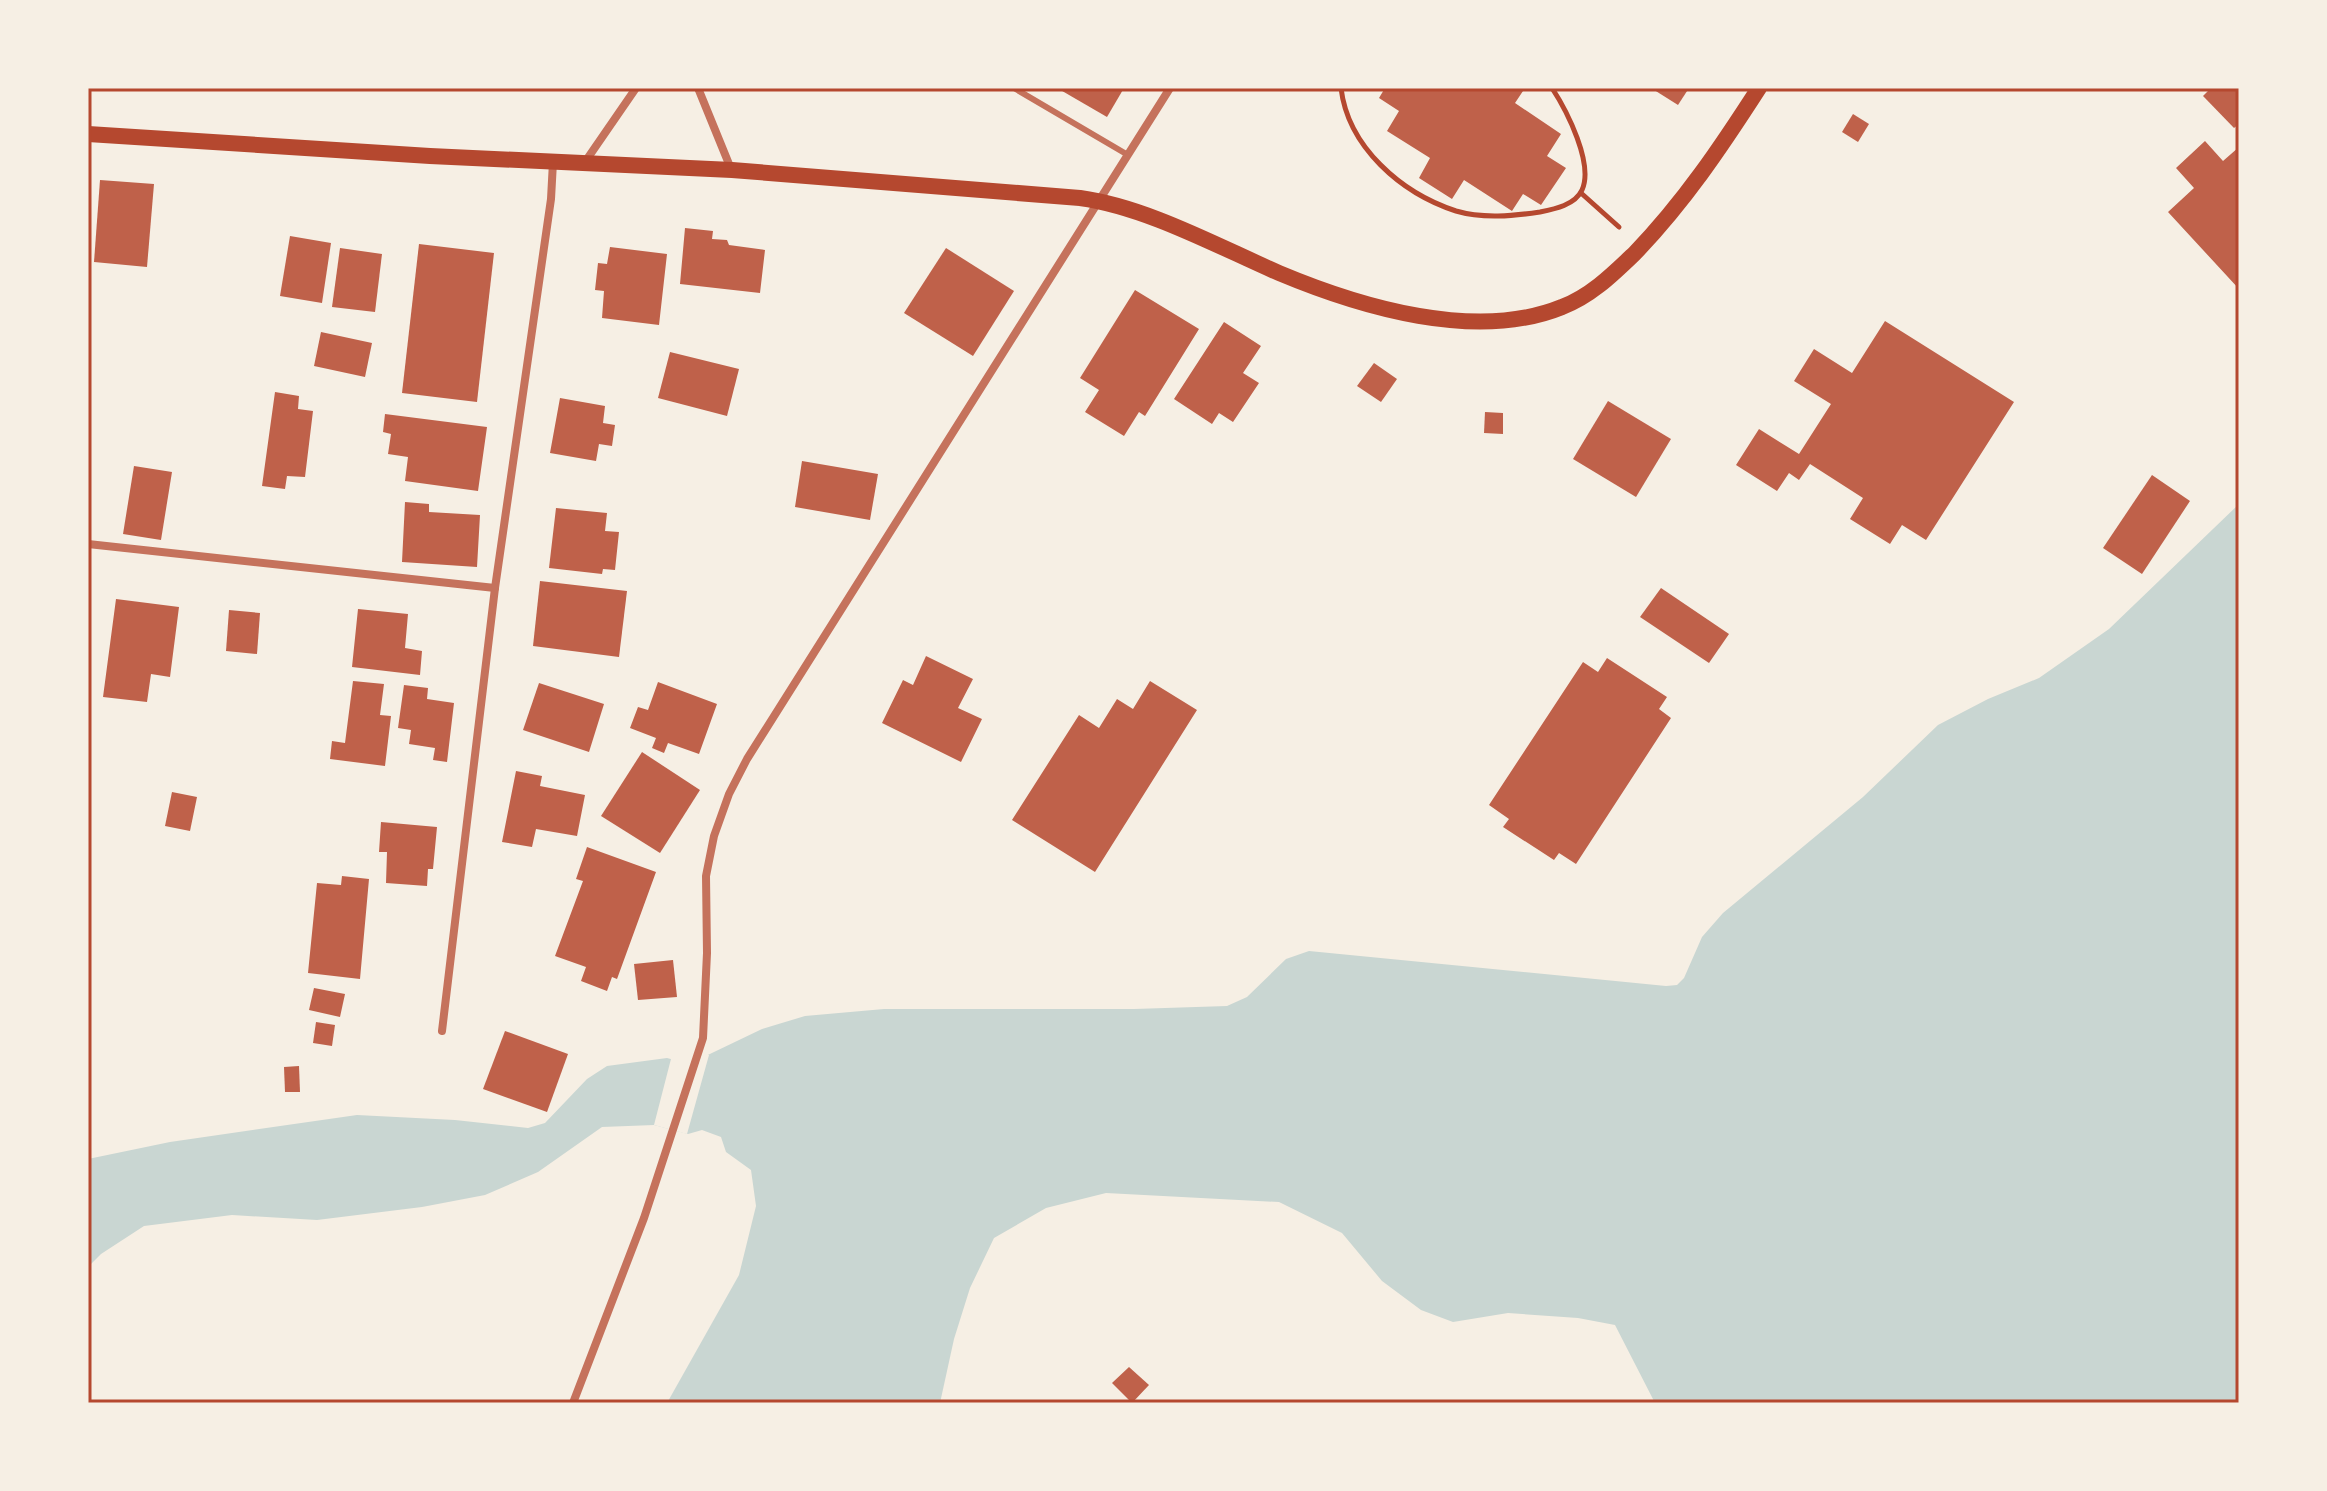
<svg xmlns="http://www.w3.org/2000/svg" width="2327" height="1491" viewBox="0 0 2327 1491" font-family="'PT Sans Narrow',sans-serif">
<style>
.water{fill:#c9d6d2}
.pier{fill:#f6efe4}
.building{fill:#bf614a}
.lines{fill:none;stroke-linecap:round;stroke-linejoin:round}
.path{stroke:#b5482f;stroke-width:5}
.service{stroke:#c5725c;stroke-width:6}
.minor{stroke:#c5725c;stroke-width:8}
.secondary{stroke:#b5482f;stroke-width:16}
.neatline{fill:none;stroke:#b5482f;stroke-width:3}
</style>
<rect width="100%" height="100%" fill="#f6efe4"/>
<!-- water -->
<polygon class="water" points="2239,504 2239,1403 1655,1403 1615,1325 1578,1318 1508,1313 1453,1322 1421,1310 1382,1281 1342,1233 1279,1202 1106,1193 1046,1208 994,1238 970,1288 954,1339 940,1403 667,1403 739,1275 756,1206 751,1170 726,1152 721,1137 702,1130 688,1134 654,1125 602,1127 538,1172 485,1195 422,1207 317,1220 232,1215 144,1226 101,1254 88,1267 88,1159 170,1142 357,1115 455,1120 528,1128 545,1123 587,1079 607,1066 667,1058 689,1064 762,1029 805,1016 884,1009 1134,1009 1227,1006 1247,997 1286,959 1309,951 1666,986 1677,985 1684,978 1702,937 1723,913 1863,797 1938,725 1988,699 2039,678 2109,629"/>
<!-- pier -->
<polygon class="pier" points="702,1053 709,1055 687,1134 654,1125 672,1055 689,1060"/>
<!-- building -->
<g class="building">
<polygon points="1057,88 1124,88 1107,117"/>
<polygon points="1385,88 1525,88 1515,103 1561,134 1547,156 1566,168 1541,205 1523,194 1512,211 1464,180 1452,199 1419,178 1430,158 1387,131 1399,111 1379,98"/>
<polygon points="1651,88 1689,88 1678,105"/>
<polygon points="2211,88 2239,88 2239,124 2234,128 2203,96"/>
<polygon points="1853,114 1869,124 1858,142 1842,132"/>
<polygon points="2205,141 2223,161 2239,147 2239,289 2168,212 2194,188 2176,168"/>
<polygon points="100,180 154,184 147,267 94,262"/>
<polygon points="685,228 713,231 712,239 727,240 729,245 765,250 760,293 680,284"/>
<polygon points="290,236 331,243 322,303 280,296"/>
<polygon points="419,244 494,253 477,402 402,393"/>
<polygon points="610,247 667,254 659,325 602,318 604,291 595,290 598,263 607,264"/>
<polygon points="340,248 382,254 375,312 332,307"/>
<polygon points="946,248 1014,291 973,356 904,313"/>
<polygon points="1135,290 1199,329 1145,416 1139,412 1124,436 1085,412 1099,390 1080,378"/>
<polygon points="1885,321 2014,402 1926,540 1902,525 1890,544 1850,519 1863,498 1810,464 1799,480 1789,473 1777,491 1736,465 1759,429 1799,454 1831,404 1794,381 1814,349 1852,373"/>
<polygon points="1224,322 1261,346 1243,373 1259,383 1233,422 1219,413 1212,424 1174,399"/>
<polygon points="321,332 372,343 365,377 314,366"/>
<polygon points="670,352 739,369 727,416 658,398"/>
<polygon points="1374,363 1397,379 1381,402 1357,386"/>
<polygon points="275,392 299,396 298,409 313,411 305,477 287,476 285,489 262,486"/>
<polygon points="560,398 605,406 603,423 615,425 612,446 599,444 596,461 550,453"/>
<polygon points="1608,401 1671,439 1636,497 1573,459"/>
<polygon points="1485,412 1503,413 1503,434 1484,433"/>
<polygon points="385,414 487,427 478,491 405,481 408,457 388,454 391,434 383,432"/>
<polygon points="802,461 878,474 870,520 795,507"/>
<polygon points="134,466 172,472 161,540 123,534"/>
<polygon points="2152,475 2190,501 2142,574 2103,548"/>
<polygon points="405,502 429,504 429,512 480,515 477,567 402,562"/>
<polygon points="556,508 607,513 605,531 619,532 615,570 603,569 602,574 549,568"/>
<polygon points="540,581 627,591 619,657 533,646"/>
<polygon points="1661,588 1729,634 1709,663 1640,617"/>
<polygon points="116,599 179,607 170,677 151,674 147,702 103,697"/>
<polygon points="358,609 408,614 405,648 422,651 420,675 352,667"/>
<polygon points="229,610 260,613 257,654 226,651"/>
<polygon points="926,656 973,679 958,708 982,719 961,762 882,723 903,680 913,685"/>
<polygon points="1607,658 1667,697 1659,709 1671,718 1576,864 1559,853 1554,860 1503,827 1509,819 1489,805 1583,662 1598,672"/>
<polygon points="353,681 384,684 380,715 391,716 385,766 330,759 332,741 345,743"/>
<polygon points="1150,681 1197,710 1095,872 1012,820 1079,715 1099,728 1117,699 1133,709"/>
<polygon points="658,682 717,704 699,754 668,743 664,753 652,748 656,738 630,728 638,707 648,710"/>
<polygon points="539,683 604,704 589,752 523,730"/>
<polygon points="404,685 428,688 427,699 454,703 447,762 433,760 435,748 409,744 411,730 398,728"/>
<polygon points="642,752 700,790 660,853 601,816"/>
<polygon points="516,771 542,776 540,786 585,795 577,836 536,829 532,847 502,842"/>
<polygon points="172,792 197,797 190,831 165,826"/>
<polygon points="381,822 437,827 433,869 428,869 427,886 386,883 387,852 379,852"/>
<polygon points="587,847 656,872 617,979 612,977 607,991 581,981 586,967 555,956 583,881 576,879"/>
<polygon points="342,876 369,879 360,979 308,973 317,883 341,885"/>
<polygon points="673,960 677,997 638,1000 634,964"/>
<polygon points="314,988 345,994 340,1017 309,1010"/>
<polygon points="316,1022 335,1025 332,1046 313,1043"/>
<polygon points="505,1031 568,1054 547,1112 483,1089"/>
<polygon points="299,1066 300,1092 285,1092 284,1067"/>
<polygon points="1129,1367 1149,1385 1132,1403 1112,1383"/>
</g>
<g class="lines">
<!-- path -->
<g class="path">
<path d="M1341 88C1348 147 1401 193 1456 211 1483 219 1513 216 1540 212 1555 209 1575 205 1582 190 1594 164 1567 111 1552 88"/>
<polyline points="1581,193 1619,227"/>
</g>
<!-- service -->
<polyline class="service" points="1014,88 1128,155"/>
<!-- minor -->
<g class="minor">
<polyline points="698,88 731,169"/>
<polyline points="585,162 636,88"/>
<polyline points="88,544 495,588"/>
<polyline points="442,1031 495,588 551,199 553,162"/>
<polyline points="573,1403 644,1218 703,1038 707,953 706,876 714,836 729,794 747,759 1170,88"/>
</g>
<!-- secondary -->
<path class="secondary" d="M88 134 430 156 732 170 1080 198C1146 207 1217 246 1279 273 1360 307 1476 342 1562 307 1591 296 1613 274 1635 253 1684 202 1721 147 1759 88"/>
</g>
<!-- border -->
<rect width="2327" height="1491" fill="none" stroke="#f6efe4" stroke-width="180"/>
<rect x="90" y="90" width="2147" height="1311" class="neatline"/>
</svg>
